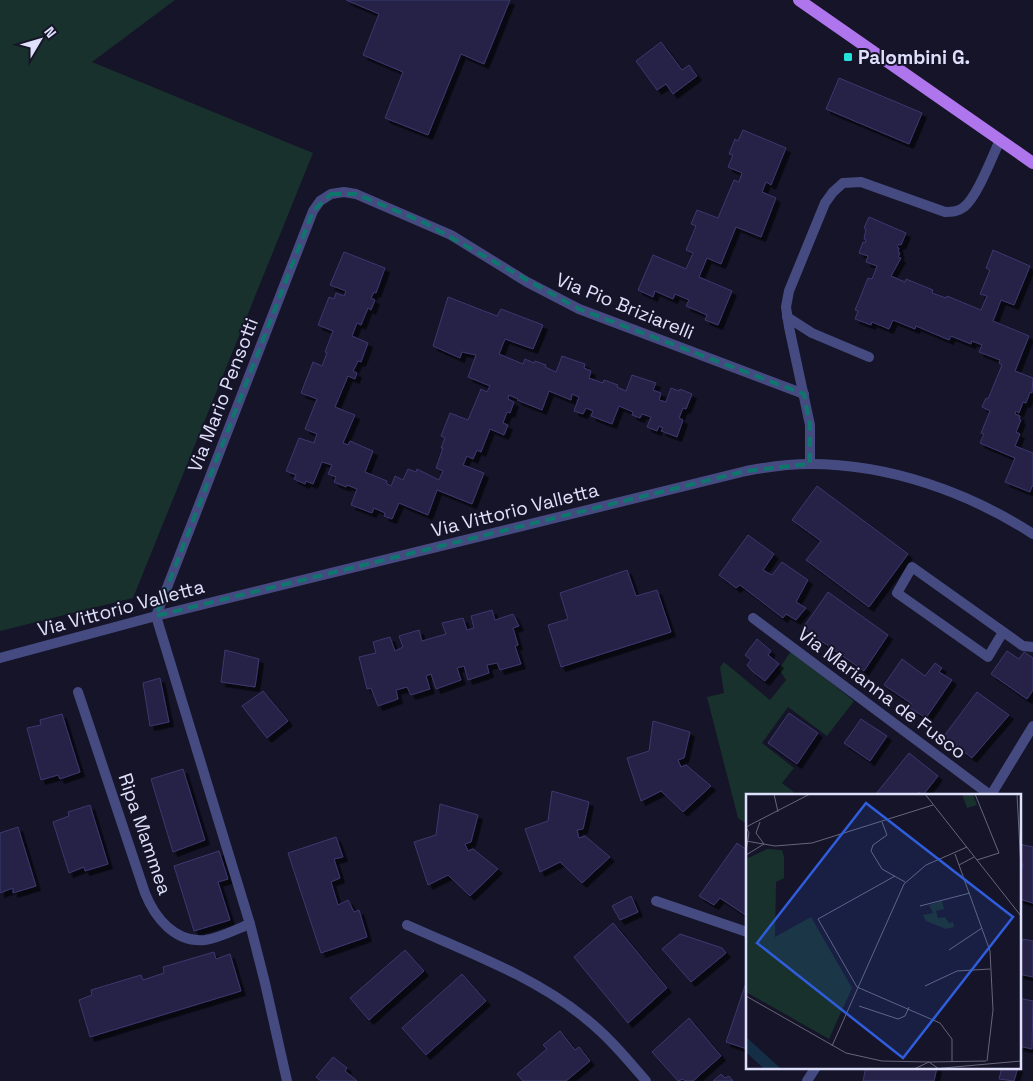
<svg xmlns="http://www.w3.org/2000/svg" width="1033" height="1081" viewBox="0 0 1033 1081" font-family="'Space Grotesk',sans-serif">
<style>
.green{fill:#18312d}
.building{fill:#252346;stroke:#3b386f;filter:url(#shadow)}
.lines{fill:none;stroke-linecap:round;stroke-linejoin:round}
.service{stroke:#454b81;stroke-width:10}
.minor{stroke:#454b81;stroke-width:10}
.primary{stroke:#af75ec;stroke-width:12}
.marked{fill:none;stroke:#0f766e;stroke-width:4;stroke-dasharray:10 6;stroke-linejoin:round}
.poi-dot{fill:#25e1da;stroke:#151428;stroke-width:2}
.labels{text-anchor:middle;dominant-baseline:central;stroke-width:4;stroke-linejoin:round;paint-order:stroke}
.poi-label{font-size:19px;font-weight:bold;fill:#dfe0fb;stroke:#151428;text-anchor:start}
.street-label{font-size:19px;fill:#dfe0fb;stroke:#151428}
.inset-road{fill:none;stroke:#66667c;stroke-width:1}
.view{fill:#305ddc;fill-opacity:0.15;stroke:#305ddc;stroke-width:2.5}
.inset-edge{fill:none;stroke:#dfe0fb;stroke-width:2.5}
</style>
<defs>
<filter id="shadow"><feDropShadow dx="4.5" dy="4.5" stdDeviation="0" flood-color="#0009"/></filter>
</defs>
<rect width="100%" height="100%" fill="#151428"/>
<!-- green -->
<g class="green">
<polygon points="0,0 175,0 92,62 313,153 133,598 0,631"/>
<polygon points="791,651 854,701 827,736 788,707 762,743 794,768 782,783 794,792 791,795 747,795 747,824 738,818 707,697 724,693 720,667 724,662 770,700 786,680 779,669"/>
</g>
<!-- building -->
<g class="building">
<polygon points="346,0 510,0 484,64 461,54 428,135 385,118 403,72 363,55 379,14"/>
<polygon points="661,42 682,70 689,65 697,76 673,94 666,84 657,90 636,61"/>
<polygon points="839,78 922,113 909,144 826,109"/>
<polygon points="743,130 786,148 771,185 766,182 762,192 776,198 761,237 736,227 721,264 707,258 699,277 732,291 718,325 705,320 707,315 686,306 689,300 675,294 673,299 655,291 653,297 638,290 653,255 686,269 693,253 686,250 696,226 691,224 697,210 718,218 734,180 739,182 742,173 728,167 733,155 729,154 735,139 738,141"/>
<polygon points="869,217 906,233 901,245 899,244 897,247 899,248 898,252 900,253 898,257 901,258 891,276 905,282 906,279 933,290 932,293 946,298 947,296 981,310 987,296 980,294 990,270 986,268 993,250 1030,266 1014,305 1001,300 993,321 1029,336 1015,371 1033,378 1032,393 1030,392 1026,403 1023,402 1019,413 1016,411 1015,414 1020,416 1019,419 1021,420 1016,432 1020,434 1015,446 1033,453 1033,487 1032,486 1030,492 1005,482 1015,458 980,443 984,434 981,433 990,411 982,407 986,398 988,399 1002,365 999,363 1000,360 979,352 982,345 972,341 971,344 951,336 949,340 916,326 915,329 893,320 889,329 872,322 871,325 855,319 858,311 855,310 868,278 872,279 877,266 866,262 868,256 859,253 863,242 865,243 866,240 864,239 866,229 864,228"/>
<polygon points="344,252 385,268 376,293 374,292 371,298 375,300 371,310 368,308 361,325 357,323 352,336 368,343 361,362 358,361 353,371 357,373 355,379 348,376 335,407 355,415 343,443 348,445 350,441 373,451 365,472 387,481 386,483 391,486 395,476 403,480 408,469 416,472 417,469 439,480 443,471 436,468 443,448 441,448 445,438 441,436 450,413 468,420 481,389 487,392 490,386 468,377 476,355 462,352 460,358 433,346 448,297 497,316 501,309 543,325 533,349 505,339 499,354 523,364 525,359 534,363 535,361 546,365 545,367 556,372 562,356 585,364 584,368 591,371 589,378 603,383 604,380 618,385 617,387 626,391 632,375 656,383 653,390 661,393 659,400 666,402 671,388 679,391 680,389 692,394 686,409 683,408 679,418 683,420 677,437 661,431 663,428 659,426 657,431 647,427 651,417 642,414 640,418 632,415 633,412 619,406 612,424 591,416 593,411 586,408 583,414 574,411 579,397 572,394 571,400 549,391 542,410 517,400 518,399 509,395 508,399 514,402 510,413 507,412 503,423 508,425 504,435 490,429 481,452 477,450 473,459 467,456 463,465 484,473 472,504 437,490 428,515 399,503 392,519 384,516 385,513 374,508 372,513 351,505 357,489 347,485 346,487 334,482 336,477 328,474 332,465 322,462 313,484 306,481 305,484 294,479 296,475 286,471 299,438 314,443 317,434 305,429 317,399 301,393 313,362 322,366 327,353 325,352 333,331 318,325 329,297 334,299 336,293 344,296 346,291 330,285"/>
<polygon points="817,486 908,554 869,607 806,560 821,541 792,520"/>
<polygon points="748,535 774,554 763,570 772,575 782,562 808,580 796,602 806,608 796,620 786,614 783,618 740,585 736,588 719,575"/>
<polygon points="627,570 636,596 657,590 671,632 561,667 548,625 568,619 560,593"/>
<polygon points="828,592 888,635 864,671 803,628"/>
<polygon points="492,610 495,620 513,614 519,626 513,628 518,645 515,646 521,664 500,670 497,663 487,665 489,673 468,680 464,666 457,668 461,680 436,689 431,674 426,676 430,689 411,695 407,687 396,690 398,699 378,706 371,688 367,689 359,657 376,653 373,642 390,637 395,651 403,647 399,636 419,630 422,641 446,634 442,623 463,618 467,630 474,628 471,616"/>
<polygon points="757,639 771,651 768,655 779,664 765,681 752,671 747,665 751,660 745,655"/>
<polygon points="225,650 259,659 255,687 221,682"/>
<polygon points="1007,651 1019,659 1024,652 1033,658 1033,690 1027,699 991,674"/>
<polygon points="902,659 925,676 935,663 942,668 939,672 952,680 926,718 910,708 912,704 884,685"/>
<polygon points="160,678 169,722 150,726 143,683"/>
<polygon points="263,691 288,721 267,738 242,706"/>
<polygon points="977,692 1009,715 972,758 944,736"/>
<polygon points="789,713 818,733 797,764 768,743"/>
<polygon points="62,714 80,772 60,779 58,775 41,780 27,728 41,725 40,720"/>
<polygon points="861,719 887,736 870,761 844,743"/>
<polygon points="653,721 690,732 684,758 678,760 681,767 686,765 711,786 683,812 661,791 641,801 627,758 649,751"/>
<polygon points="909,753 938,776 923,795 919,792 916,795 875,795"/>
<polygon points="183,769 205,840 173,852 151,779"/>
<polygon points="552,791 589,802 583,829 577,830 579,838 585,836 610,857 582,883 560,862 540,872 525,829 548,821"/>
<polygon points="440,804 478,815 471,842 465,844 468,851 473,849 498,869 470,896 448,875 428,885 414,842 436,835"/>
<polygon points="90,805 108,864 85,871 84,867 69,873 53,822 69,816 68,812"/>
<polygon points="18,827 36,886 13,893 13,888 0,893 0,833"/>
<polygon points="336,837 343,857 334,859 340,878 331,882 338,905 348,900 354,912 359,910 367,937 321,953 288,853"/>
<polygon points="737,843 747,850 747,916 720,898 714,905 699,896"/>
<polygon points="1019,844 1033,847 1033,903 1019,899 1019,880 1023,864 1019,863"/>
<polygon points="219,851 228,879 218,882 230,920 194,931 174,866"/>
<polygon points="631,896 638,912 620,920 612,906"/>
<polygon points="613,923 667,988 628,1023 574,957"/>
<polygon points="680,934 722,948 726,953 691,982 662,949"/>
<polygon points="1023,939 1033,941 1033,977 1019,974 1019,953"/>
<polygon points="405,950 424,971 369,1020 350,998"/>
<polygon points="214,952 216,959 230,954 241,991 90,1037 79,1000 92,995 91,990 141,975 143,980 164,973 163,967"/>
<polygon points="462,974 486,1001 426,1055 402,1028"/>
<polygon points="747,980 747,1049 726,1042"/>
<polygon points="1019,998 1033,1001 1032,1049 1019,1046"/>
<polygon points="689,1018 721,1056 693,1081 685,1081 683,1079 678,1081 652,1052"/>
<polygon points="560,1031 575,1050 579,1047 590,1061 566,1081 523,1081 517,1074 547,1049 543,1045"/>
<polygon points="333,1057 347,1068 345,1071 357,1081 321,1081 316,1077"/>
<polygon points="866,1067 937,1067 934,1081 863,1081"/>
<polygon points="1002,1067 1018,1067 1014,1081 999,1079"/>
<polygon points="721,1074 725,1078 729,1076 733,1081 713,1081"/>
</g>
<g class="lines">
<!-- service -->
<g class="service">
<polyline points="787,317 812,333 869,357"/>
<polyline points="1003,632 988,657 897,593 912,567 1023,646 1033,647"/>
</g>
<!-- minor -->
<g class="minor">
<path d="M810 464V425L789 327 786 307 789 291 825 203 833 192 843 183 861 182 945 212C951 212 958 212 964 207 977 197 992 157 1000 140"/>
<polyline points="156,616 313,211 320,201 331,194 344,192 356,194 451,235 527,282 579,309 804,394"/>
<polyline points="156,616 250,924 265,983 287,1081"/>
<polyline points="753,618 990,795"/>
<path d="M0 658 156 616 746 471C767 467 788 464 810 464 889 464 968 492 1033 534"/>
<path d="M78 692 145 893C155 918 175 943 205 940 220 938 236 929 250 924"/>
<polyline points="991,795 1033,726"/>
<polyline points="656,901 747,932"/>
<path d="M407 925C467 952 534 976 585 1018 608 1036 627 1059 646 1081"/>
<polyline points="807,1081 816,1067"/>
</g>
<!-- primary -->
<polyline class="primary" points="799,0 1033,163"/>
</g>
<!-- marked area -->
<path class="marked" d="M331 194H356L423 222 579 309 804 394 810 425V464L746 471 156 616 313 211Z"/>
<!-- markers -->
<rect class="poi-dot" x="843" y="52" width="10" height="10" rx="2.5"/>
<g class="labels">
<!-- poi labels -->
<g class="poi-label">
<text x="858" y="57">Palombini G.</text>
</g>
<!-- street labels -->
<g class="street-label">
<text transform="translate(625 306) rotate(22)">Via Pio Briziarelli</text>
<text transform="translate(223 395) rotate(-69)">Via Mario Pensotti</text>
<text transform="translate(515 510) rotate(-14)">Via Vittorio Valletta</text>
<text transform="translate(121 608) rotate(-15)">Via Vittorio Valletta</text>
<text transform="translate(882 693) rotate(37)">Via Marianna de Fusco</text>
<text transform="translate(145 834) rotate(71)">Ripa Mammea</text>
</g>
</g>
<!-- overview -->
<g transform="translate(746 794)">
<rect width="275" height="275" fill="#151428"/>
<path d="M216 0H227L231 11 221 14ZM21 55 36 56 38 63V84L30 88 29 143 65 123 106 194 83 245 0 198V65ZM196 107 198 115 190 117 192 124 199 123 203 129 207 128 208 133 200 135 180 127 177 121 187 119 183 111Z" fill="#18312d"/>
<path d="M0 243 31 271 35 275 17 274 0 258Z" fill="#142e46"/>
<path class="inset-road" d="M28 0 32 18M179 0 275 122M229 0 253 59 231 66M271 0 275 75M136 28 141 41 127 51 125 57 136 75 159 88M0 33 64 0M0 47 29 52 66 49 187 11M0 57 3 39 0 33M209 60 244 157 247 216 241 267M0 61 18 50 10 39 14 28M213 71 228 63M174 112 224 99M203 156 236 134M179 192 211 177 244 175M111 193 72 125 149 82M111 193 194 229 206 245V268M0 202 100 259 136 267 183 268 193 275M113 212 152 225 159 222 163 213M86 252 158 90 180 71 221 53M168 275 183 268 240 267M186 275 275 267"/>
<path class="view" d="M120 9 267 123 157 264 11 149Z"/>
<rect width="275" height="275" class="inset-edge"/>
</g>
<!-- north arrow -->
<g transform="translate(40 40) rotate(52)" stroke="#151428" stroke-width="4" paint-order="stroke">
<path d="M0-4L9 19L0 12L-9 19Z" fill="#dfe0fb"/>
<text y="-8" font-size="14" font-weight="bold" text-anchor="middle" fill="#dfe0fb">N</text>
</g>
</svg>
